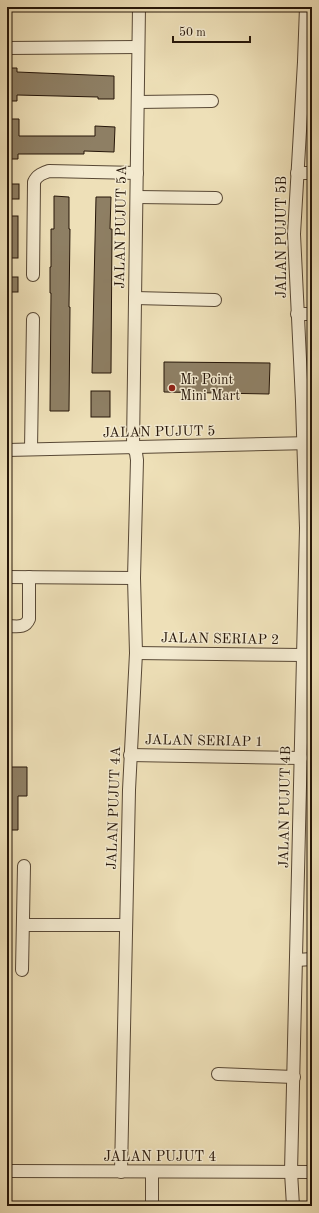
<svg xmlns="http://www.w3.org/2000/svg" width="319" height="1213" viewBox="0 0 319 1213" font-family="'Old Standard TT',serif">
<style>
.building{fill:#8e7f64;stroke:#261609}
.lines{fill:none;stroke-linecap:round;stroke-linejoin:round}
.minor-casing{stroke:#584835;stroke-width:14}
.minor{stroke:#f4ebd1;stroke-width:12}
.poi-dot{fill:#8f2418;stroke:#f4ebd1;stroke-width:1.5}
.labels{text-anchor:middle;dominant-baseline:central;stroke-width:3;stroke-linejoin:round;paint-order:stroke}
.street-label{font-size:14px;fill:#261609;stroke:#f4ebd1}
.poi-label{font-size:14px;fill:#261609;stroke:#f4ebd1;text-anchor:start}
</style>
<rect width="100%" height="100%" fill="#eee0b8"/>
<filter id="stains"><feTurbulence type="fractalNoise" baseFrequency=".005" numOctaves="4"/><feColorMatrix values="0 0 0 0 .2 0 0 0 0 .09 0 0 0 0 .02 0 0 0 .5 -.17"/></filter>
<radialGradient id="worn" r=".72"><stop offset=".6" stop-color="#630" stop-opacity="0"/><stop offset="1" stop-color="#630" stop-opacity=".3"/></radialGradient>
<!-- building -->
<g class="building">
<polygon points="7,68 17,68 17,72 114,76 114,99 98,99 98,97 17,95 17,101 7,101"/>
<polygon points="7,119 19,119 19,136 95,136 95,126 115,127 114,152 84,151 84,154 18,154 18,159 7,159"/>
<rect x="7" y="184" width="12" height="15"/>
<polygon points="54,196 69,197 69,229 70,229 69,307 70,307 69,411 50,411 51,293 50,293 50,267 51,267 51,229 54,229"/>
<polygon points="96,197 111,197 110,229 112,229 111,373 92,373"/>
<rect x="7" y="216" width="11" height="42"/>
<rect x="7" y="277" width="11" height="15"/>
<polygon points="164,362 270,363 269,394 164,392"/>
<rect x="91" y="391" width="19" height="26"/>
<polygon points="7,767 27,767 27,796 18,796 18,830 7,830"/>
</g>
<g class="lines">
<!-- minor casing -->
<g class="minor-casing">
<g id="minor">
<polyline points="7,48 138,47"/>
<polyline points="138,102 212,101"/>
<polyline points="297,173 312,173"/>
<polyline points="137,197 216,198"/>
<path d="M33 275 34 182C37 175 43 173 49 171L137 173"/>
<polyline points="135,298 215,300"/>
<polyline points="297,314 312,314"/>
<polyline points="31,449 33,319"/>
<polyline points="7,450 312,443"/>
<polyline points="7,577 134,578"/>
<path d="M7 626C16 626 25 629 29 619V577"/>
<polyline points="136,653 303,655"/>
<polyline points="130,755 301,758"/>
<polyline points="23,925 126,925"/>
<polyline points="297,960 312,959"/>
<polyline points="22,970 24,866"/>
<polyline points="218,1074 294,1077"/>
<polyline points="7,1171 312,1172"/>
<polyline points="121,1172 129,790 136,653 134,578 137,460 136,453 133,447 139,7"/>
<polyline points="152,1206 152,1172"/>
<polyline points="293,1206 291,1172 306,528 302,401 294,234 304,62 306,7"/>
</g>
</g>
<!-- minor -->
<use href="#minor" class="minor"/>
</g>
<!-- markers -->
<circle class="poi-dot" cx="172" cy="388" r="4"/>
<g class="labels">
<!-- street labels -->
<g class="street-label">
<text transform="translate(121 227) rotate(-89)">JALAN PUJUT 5A</text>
<text transform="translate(282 237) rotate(-90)">JALAN PUJUT 5B</text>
<text transform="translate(159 432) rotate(-1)">JALAN PUJUT 5</text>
<text transform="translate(220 639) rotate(1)">JALAN SERIAP 2</text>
<text transform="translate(204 741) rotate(1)">JALAN SERIAP 1</text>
<text transform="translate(285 807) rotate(-89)">JALAN PUJUT 4B</text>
<text transform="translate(114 808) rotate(-88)">JALAN PUJUT 4A</text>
<text x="160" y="1157">JALAN PUJUT 4</text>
</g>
<!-- poi labels -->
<g class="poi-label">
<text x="180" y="380">Mr Point<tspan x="180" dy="16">Mini Mart</tspan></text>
</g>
</g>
<!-- margin -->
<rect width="319" height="1213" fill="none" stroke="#eee0b8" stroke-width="24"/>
<rect x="8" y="8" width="303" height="1197" fill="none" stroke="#261609" stroke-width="2"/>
<rect x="12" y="12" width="295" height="1189" fill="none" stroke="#261609"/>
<!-- scale -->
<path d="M173 36v6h77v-6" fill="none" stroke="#261609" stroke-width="2"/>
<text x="179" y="36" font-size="12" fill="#261609" stroke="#f4ebd1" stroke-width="3" paint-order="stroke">50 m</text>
<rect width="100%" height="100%" filter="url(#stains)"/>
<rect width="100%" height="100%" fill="url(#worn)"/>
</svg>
